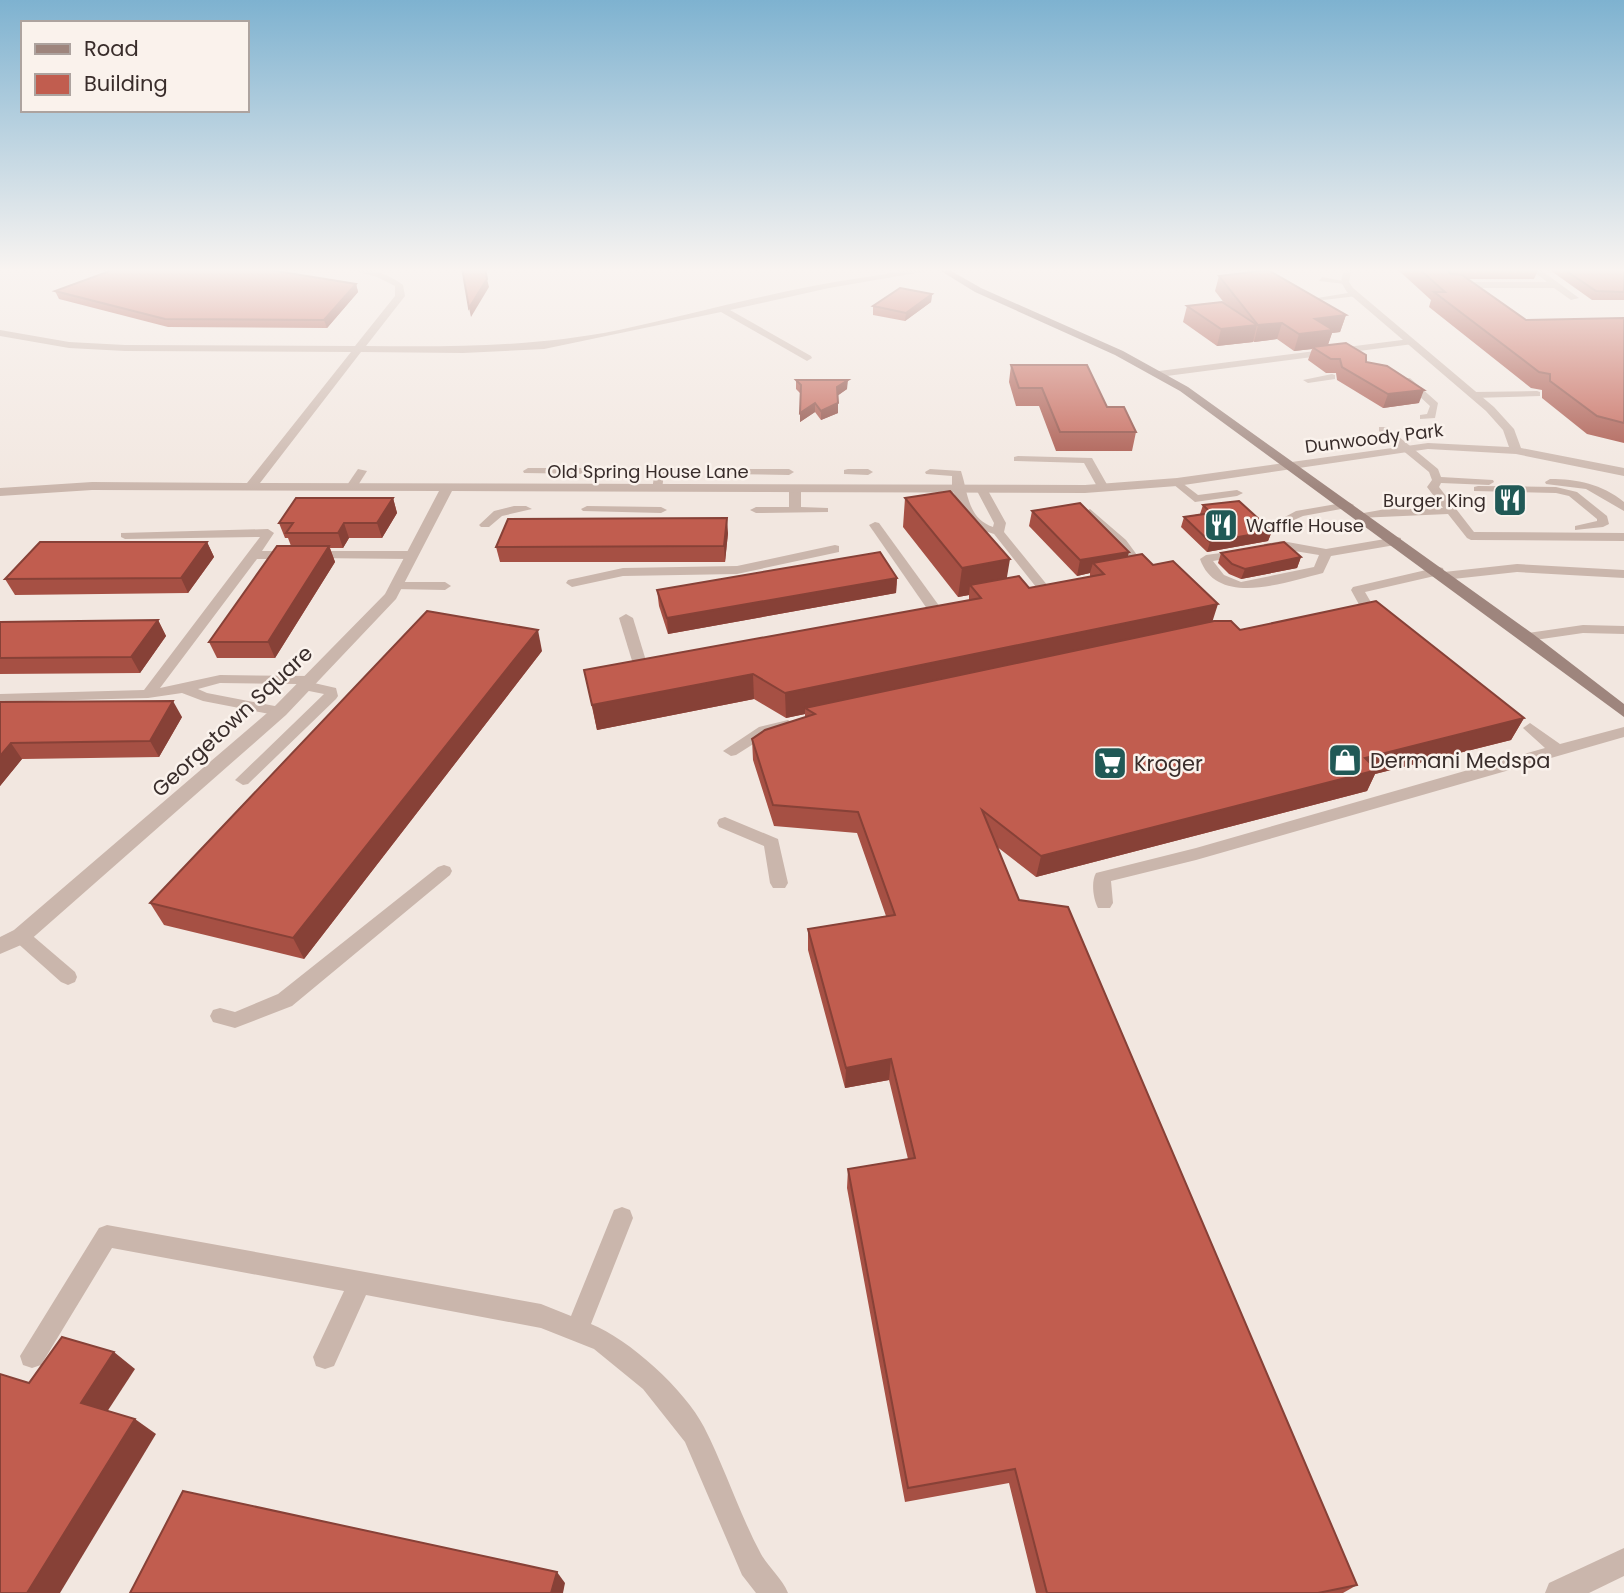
<svg xmlns="http://www.w3.org/2000/svg" width="1624" height="1593" viewBox="0 0 1624 1593" font-family="Poppins,sans-serif">
<style>
.lines{fill:none;stroke-linecap:round;stroke-linejoin:round}
.lane{fill:#cab6ac;fill-rule:evenodd}
.street{fill:#cab6ac;fill-rule:evenodd}
.secondary{fill:#9e857d;fill-rule:evenodd}
.wall{fill:#a65044}
.shaded-wall{fill:#874137}
.building{fill:#c15d4f;stroke:#874137;stroke-width:2}
.labels{text-anchor:middle;dominant-baseline:central;stroke-width:5;stroke-linejoin:round;paint-order:stroke}
.far-street-label{font-size:18px;fill:#392d2b;stroke:#faf2ec}
.far-poi-label{font-size:18px;fill:#392d2b;stroke:#faf2ec;text-anchor:end}
.street-label{font-size:21px;fill:#392d2b;stroke:#faf2ec}
.poi-label{font-size:21px;fill:#392d2b;stroke:#faf2ec;text-anchor:start}
</style>
<rect width="100%" height="100%" fill="#f2e7e0"/>
<g class="lines">
<!-- lane -->
<g class="lane">
<polygon points="1322,277 1349,282 1345,284 1319,281"/>
<polygon points="1354,292 1357,296 1315,301 1311,299"/>
<polygon points="1410,339 1414,342 1413,344 1159,377 1154,374 1159,371"/>
<polygon points="1332,374 1335,375 1335,379 1308,383 1303,380"/>
<polygon points="1404,378 1410,378 1438,403 1435,418 1420,419 1420,415 1427,414 1430,406 1404,382"/>
<polygon points="1537,391 1540,392 1540,396 1473,398 1468,395 1473,392"/>
<polygon points="1379,427 1387,427 1438,469 1441,477 1493,480 1494,482 1489,485 1441,483 1439,487 1474,532 1624,533 1624,541 1471,540 1467,538 1448,514 1358,518 1358,514 1386,509 1443,508 1427,487 1432,480 1429,472 1379,431"/>
<polygon points="1018,456 1092,458 1109,488 1099,490 1084,463 1014,461 1014,457"/>
<polygon points="528,468 592,468 597,471 592,474 524,473 523,471"/>
<polygon points="676,468 681,471 680,473 664,474 662,489 652,491 655,469"/>
<polygon points="358,469 367,471 355,490 347,490 345,488"/>
<polygon points="728,469 789,469 794,472 789,475 724,474 724,470"/>
<polygon points="848,469 868,469 873,472 868,475 844,474 844,470"/>
<path d="M930 469 961 471C968 492 967 518 993 527L994 523 976 489 986 487 1006 523 1004 532 1048 586V592H1040L994 534 976 528 962 511 952 489V476L926 474 925 472Z"/>
<polygon points="1177,479 1198,495 1237,490 1243,493 1237,496 1195,502 1173,484 1172,482"/>
<path d="M1550 479C1577 479 1602 484 1624 502V511L1586 489 1546 484 1545 482Z"/>
<polygon points="795,486 801,489 801,507 828,508 828,512 756,513 750,510 756,507 789,507 789,489"/>
<polygon points="1478,486 1556,487 1577,492 1607,516 1609,524 1603,527 1575,530 1575,526 1597,521 1597,519 1569,496 1556,493 1474,491 1474,487"/>
<polygon points="1348,502 1354,505 1352,507 1303,516 1276,528 1270,525 1296,511"/>
<polygon points="514,506 526,506 532,509 502,516 489,527 481,527 479,525 494,511"/>
<polygon points="587,506 661,507 667,510 661,513 583,511 581,509"/>
<path d="M1090 509 1126 540 1148 570 1146 573 1135 574C1134 554 1098 528 1084 512Z"/>
<polygon points="875,522 879,523 940,607 940,613 930,613 869,525"/>
<polygon points="268,529 274,533 262,551 290,551 296,555 290,559 257,559 160,688 220,675 310,676 317,680 314,683 336,688 338,696 336,699 248,784 243,785 235,780 324,694 299,689 298,684 220,683 198,689 207,693 285,708 287,711 280,716 203,701 182,693 148,698 0,702 0,694 144,690 260,537 125,539 121,537 121,533"/>
<path d="M1397 537 1401 538V544L1331 556 1323 573C1286 582 1217 608 1200 559L1206 555 1243 550V556L1213 561 1224 575 1241 582 1314 567 1319 555 1282 549 1264 550V544L1282 541 1326 549Z"/>
<polygon points="835,545 839,546 839,552 737,574 623,576 572,587 566,583 568,580 623,568 737,566"/>
<polygon points="313,551 412,551 418,555 412,559 309,558 307,555"/>
<polygon points="1517,564 1624,570 1624,578 1517,572 1444,580 1440,579 1439,575 1365,592 1372,604 1385,612 1379,616 1362,610 1351,590 1353,587 1439,567 1443,568 1444,572"/>
<polygon points="398,582 445,582 451,586 445,590 394,589 394,583"/>
<polygon points="626,614 633,618 647,664 645,667 635,667 633,664 619,618"/>
<polygon points="1583,625 1624,626 1624,634 1583,633 1528,641 1521,637 1528,633"/>
<polygon points="788,720 795,725 793,728 769,734 736,755 731,756 723,751 759,727"/>
<path d="M1530 723 1560 744 1624 727V737L1196 860 1111 881 1113 903 1110 908H1098C1093 899 1091 881 1096 873L1196 848 1545 748 1523 728Z"/>
<polygon points="725,817 778,839 788,883 785,888 773,888 770,883 764,846 719,827 717,823 719,819"/>
<polygon points="444,865 450,867 452,871 450,875 292,1006 235,1028 213,1022 210,1016 213,1010 220,1008 235,1012 278,994 438,867"/>
<polygon points="21,929 27,931 75,972 77,977 75,982 68,985 61,982 15,941 12,936 15,931"/>
<path d="M622 1207 630 1210 633 1218 591 1324C629 1339 685 1390 704 1427 725 1468 739 1513 761 1554 769 1568 782 1578 788 1593H756L742 1575 685 1442 643 1389 594 1349 541 1328 366 1295 334 1366 325 1369 316 1366 313 1357 344 1291 112 1248 41 1365 32 1368 23 1365 20 1356 99 1228 107 1225 541 1304 571 1316 614 1210Z"/>
<polygon points="1624,1548 1624,1576 1589,1593 1545,1593 1549,1583"/>
</g>
<!-- street -->
<g class="street">
<path d="M343 268C364 267 387 272 403 285L405 296 366 346C451 347 535 347 619 330 702 312 782 289 867 277 892 273 919 266 945 268L829 288 730 310 811 356 812 358 807 361 721 312 544 349 463 353 361 352 260 483 1085 485 1177 478 1428 443 1509 447 1503 430 1486 411 1347 292 1341 282 1343 272 1347 269 1351 272 1349 282 1353 288 1494 407 1514 429 1521 448 1624 468V476L1516 454 1428 449 1177 486 1085 493 452 491 396 599 286 715 28 942 0 954V937L14 930 274 707 385 594 439 491 92 490 0 496V488L92 482 247 483 351 352 125 351 69 348 0 336V330L69 342 125 345 355 346 395 296V286L377 277Z"/>
<polygon points="1529,268 1538,268 1579,298 1571,300 1554,288 1454,288 1450,285 1454,282 1547,282"/>
</g>
<!-- secondary -->
<polygon class="secondary" points="936,268 946,268 981,288 1123,351 1188,387 1533,634 1624,704 1624,717 1180,391 1115,355 975,292"/>
</g>
<!-- wall -->
<g class="wall">
<polygon points="1396,268 1539,268 1534,279 1468,279 1526,320 1624,318 1624,443 1587,434 1542,398 1542,390 1531,388 1429,307 1431,300"/>
<polygon points="1547,268 1624,268 1624,300 1592,300"/>
<polygon points="1219,276 1346,315 1340,332 1332,333 1328,345 1366,362 1419,403 1383,408 1337,380 1336,373 1326,373 1308,360 1312,349 1294,351 1277,339 1254,342 1253,341 1253,342 1217,346 1183,322 1187,306 1225,304 1215,291"/>
<polygon points="356,284 358,292 327,328 168,327 59,299 55,291"/>
<polygon points="932,294 931,302 905,321 873,315 873,306"/>
<polygon points="1011,365 1107,407 1136,432 1132,451 1056,451 1039,406 1016,406 1009,382"/>
<polygon points="796,380 847,389 837,396 838,413 821,420 815,412 800,422 801,394 796,389"/>
<polygon points="393,498 397,513 382,538 349,538 343,548 330,548 335,562 275,658 217,658 209,642 291,546 288,538 285,538 279,523"/>
<polygon points="905,498 1007,578 1029,588 1090,577 1090,573 1077,576 1029,526 1032,511 1128,557 1213,621 1524,718 1511,740 1375,774 1367,791 1036,877 996,846 1019,900 1357,1585 1343,1593 1036,1593 1009,1483 905,1502 847,1188 848,1169 908,1159 889,1080 845,1088 808,950 808,929 886,916 857,833 774,826 753,760 752,739 805,717 805,714 786,718 754,699 597,730 584,670 969,600 969,595 958,597 903,527"/>
<polygon points="1203,505 1272,531 1268,541 1207,552 1181,527 1184,517 1200,514"/>
<polygon points="728,533 725,562 500,562 496,547"/>
<polygon points="207,542 214,557 188,593 15,595 5,579"/>
<polygon points="1221,553 1301,557 1297,568 1241,579 1229,574 1218,563"/>
<polygon points="897,578 896,593 668,634 659,606 657,590"/>
<polygon points="158,620 166,636 140,673 0,674 0,622"/>
<polygon points="542,651 304,959 164,925 150,903"/>
<polygon points="0,702 182,717 159,757 22,759 0,786"/>
</g>
<!-- shaded-wall -->
<g class="shaded-wall">
<polygon points="487,279 489,287 471,317 469,308"/>
<polygon points="356,284 358,292 327,328 324,320"/>
<polygon points="932,294 931,302 905,321 906,313"/>
<polygon points="1346,315 1340,332 1332,333 1327,347 1312,347 1312,349 1294,351 1299,334 1315,319"/>
<polygon points="1282,323 1277,339 1254,342 1258,325"/>
<polygon points="1257,325 1253,342 1217,346 1221,329"/>
<polygon points="848,380 847,389 837,396 837,387"/>
<polygon points="1424,390 1419,403 1383,408 1388,394"/>
<polygon points="815,403 815,412 800,422 800,413"/>
<polygon points="838,403 838,413 821,420 821,411"/>
<polygon points="393,498 397,513 382,538 377,523"/>
<polygon points="727,518 728,533 725,562 724,546"/>
<polygon points="344,523 349,538 343,548 338,533"/>
<polygon points="1272,531 1268,541 1207,552 1210,542"/>
<polygon points="207,542 214,557 188,593 181,578"/>
<polygon points="329,546 335,562 275,658 268,642"/>
<polygon points="1129,552 1125,567 1093,563 1090,573 1077,576 1080,560"/>
<polygon points="1301,557 1297,568 1241,579 1245,569"/>
<polygon points="1010,559 1005,589 970,585 969,595 958,597 962,568"/>
<polygon points="897,578 896,593 668,634 667,618"/>
<polygon points="1218,604 1210,629 805,708 805,714 786,718 785,693"/>
<polygon points="158,620 166,636 140,673 131,657"/>
<polygon points="538,630 542,651 304,959 293,938"/>
<polygon points="753,674 754,699 597,730 592,705"/>
<polygon points="173,701 182,717 159,757 150,741"/>
<polygon points="1524,718 1511,740 1375,774 1367,791 1036,877 1041,856 1365,758"/>
<polygon points="11,743 22,759 0,786 0,756"/>
<polygon points="891,1059 889,1080 845,1088 846,1068"/>
<polygon points="114,1352 135,1369 103,1418 81,1403"/>
<polygon points="135,1419 156,1434 60,1593 27,1593"/>
<polygon points="557,1572 565,1583 563,1593 551,1593"/>
</g>
<!-- building -->
<g class="building">
<polygon points="118,268 258,268 356,284 324,320 165,319 55,291"/>
<polygon points="462,268 485,268 487,279 469,308"/>
<polygon points="1418,268 1448,268 1446,269 1451,274 1462,275 1526,320 1624,318 1624,423 1597,416 1550,381 1550,374 1539,372 1434,292 1445,292"/>
<polygon points="1562,268 1624,268 1624,292 1596,291"/>
<polygon points="1268,270 1346,315 1315,319 1333,330 1299,334 1282,323 1258,325 1219,276"/>
<polygon points="900,288 932,294 906,313 873,306"/>
<polygon points="1222,302 1257,325 1221,329 1187,306"/>
<polygon points="1346,343 1366,355 1366,362 1387,366 1424,390 1388,394 1342,367 1340,359 1331,359 1312,347"/>
<polygon points="1011,365 1087,365 1107,407 1124,407 1136,432 1060,432 1042,388 1019,388"/>
<polygon points="796,380 848,380 837,387 838,403 821,411 815,403 800,413 801,385"/>
<polygon points="950,491 1010,559 962,568 905,498"/>
<polygon points="296,498 393,498 377,523 344,523 338,533 286,533 293,523 279,523"/>
<polygon points="1239,501 1272,531 1210,542 1184,517 1211,513 1203,505"/>
<polygon points="1080,503 1129,552 1080,560 1032,511"/>
<polygon points="727,518 724,546 496,547 508,519"/>
<polygon points="40,542 207,542 181,578 5,579"/>
<polygon points="1284,542 1301,557 1245,569 1232,564 1221,553"/>
<polygon points="277,546 329,546 268,642 209,642"/>
<polygon points="880,552 897,578 667,618 657,590"/>
<polygon points="1142,554 1153,565 1173,561 1218,604 785,693 753,674 592,705 584,670 981,598 970,585 1019,576 1029,588 1104,574 1093,563"/>
<polygon points="1376,601 1524,718 1365,758 1377,770 1041,856 982,810 1019,900 1068,907 1357,1585 1318,1593 1047,1593 1015,1469 908,1488 848,1169 915,1158 891,1059 846,1068 808,929 895,915 858,812 773,805 752,739 765,730 815,714 805,708 1214,621 1231,621 1240,630"/>
<polygon points="427,611 538,630 293,938 150,903"/>
<polygon points="158,620 131,657 0,658 0,622"/>
<polygon points="173,701 150,741 11,743 0,756 0,702"/>
<polygon points="62,1337 114,1352 81,1403 135,1419 27,1593 0,1593 0,1374 29,1383"/>
<polygon points="183,1491 557,1572 551,1593 130,1593"/>
</g>
<!-- sky -->
<linearGradient id="sky" x2="0" y2="1"><stop stop-color="#7eb2d0"/><stop offset="0.55" stop-color="#f9f4f1"/><stop offset="1" stop-color="#f9f4f1" stop-opacity="0"/></linearGradient>
<rect width="1624" height="491" fill="url(#sky)"/>
<!-- icons -->
<defs>
<g id="restaurant-square" transform="scale(1.75)"><rect x="-9" y="-9" width="18" height="18" rx="4" fill="#215956" stroke="#faf2ec"/><path d="M-5-6h1v4h1v-4h1v4h1v-4h1v5L-1.5 .5V6h-2V.5L-5-1ZM5-6V6H3V1.5H1.5Q1.5-4 5-6Z" fill="#fff"/></g>
<g id="shop-square" transform="scale(1.75)"><rect x="-9" y="-9" width="18" height="18" rx="4" fill="#215956" stroke="#faf2ec"/><path d="M-5-2.5h2.3a2.7 3.5 0 0 1 5.4 0H5L5.5 6h-11ZM-1.5-2.5h3a1.5 2.3 0 0 0-3 0Z" fill="#fff"/></g>
<g id="supermarket-square" transform="scale(1.75)"><rect x="-9" y="-9" width="18" height="18" rx="4" fill="#215956" stroke="#faf2ec"/><path d="M-6-5.5h2.5l.6 2H6L4.5 2H-2.5L-4.4-4H-6ZM-1.5 3.2a1.3 1.3 0 1 0 .1 0ZM3 3.2a1.3 1.3 0 1 0 .1 0Z" fill="#fff"/></g>
</defs>
<g fill-rule="evenodd">
<use href="#restaurant-square" x="1510" y="500"/>
<use href="#restaurant-square" x="1221" y="525"/>
<use href="#shop-square" x="1345" y="760"/>
<use href="#supermarket-square" x="1110" y="763"/>
</g>
<g class="labels">
<!-- far-street labels -->
<g class="far-street-label">
<text transform="translate(1374 438) rotate(-7)">Dunwoody Park</text>
<text x="648" y="471">Old Spring House Lane</text>
</g>
<!-- far-poi labels -->
<g class="far-poi-label">
<text x="1486" y="500">Burger King</text>
<text x="1246" y="525" text-anchor="start">Waffle House</text>
</g>
<!-- street labels -->
<g class="street-label">
<text transform="translate(232 721) rotate(-43)">Georgetown Square</text>
</g>
<!-- poi labels -->
<g class="poi-label">
<text x="1370" y="760">Dermani Medspa</text>
<text x="1134" y="763">Kroger</text>
</g>
</g>
<!-- legend -->
<rect x="21" y="21" width="228" height="91" fill="#faf2ec" stroke="#ada39f" stroke-width="2"/>
<rect x="35" y="44" width="35" height="10" fill="#9e857d" stroke="#ada39f" stroke-width="2"/>
<text x="84" y="56" font-size="21" fill="#392d2b">Road</text>
<rect x="35" y="74" width="35" height="21" fill="#c15d4f" stroke="#ada39f" stroke-width="2"/>
<text x="84" y="91" font-size="21" fill="#392d2b">Building</text>
</svg>
